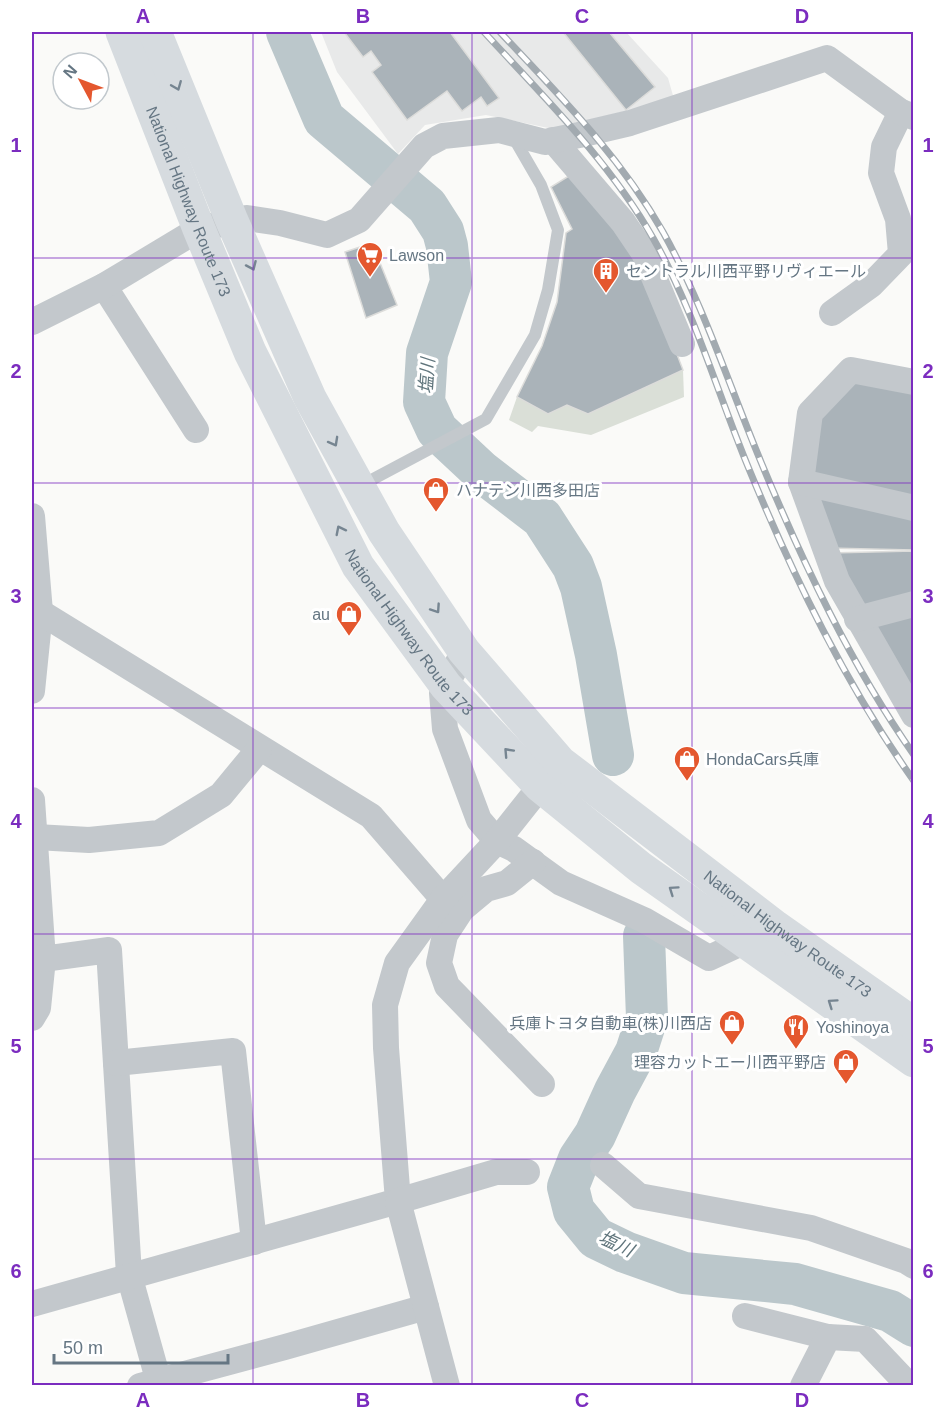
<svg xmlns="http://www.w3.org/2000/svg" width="945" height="1417" viewBox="0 0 945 1417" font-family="Helvetica,'Noto Sans JP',sans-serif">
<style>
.built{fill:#e8e9e9}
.green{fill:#dadfd7}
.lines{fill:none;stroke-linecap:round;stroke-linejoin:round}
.river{stroke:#bbc7cb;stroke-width:42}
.building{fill:#aab3b9;stroke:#dcdcda;stroke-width:1.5}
.service{stroke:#c3c8cc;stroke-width:12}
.minor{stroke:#c3c8cc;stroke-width:26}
.trunk{stroke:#d6dbdf;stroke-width:33}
.rail-casing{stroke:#a2aab0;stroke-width:7}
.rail{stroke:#fff;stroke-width:4.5;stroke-dasharray:14;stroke-linecap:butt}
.oneway{stroke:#768591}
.grid{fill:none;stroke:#7b2cbf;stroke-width:1.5;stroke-opacity:0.55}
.labels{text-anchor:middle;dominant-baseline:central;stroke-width:6;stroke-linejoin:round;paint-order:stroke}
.street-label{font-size:16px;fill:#657683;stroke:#fff}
.poi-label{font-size:16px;fill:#657683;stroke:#fff;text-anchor:start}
.water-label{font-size:18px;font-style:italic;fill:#60757c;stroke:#fff}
.neatline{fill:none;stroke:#7b2cbf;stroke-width:2}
.grid-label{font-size:20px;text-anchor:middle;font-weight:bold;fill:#7b2cbf}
</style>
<rect width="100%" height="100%" fill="#fafaf8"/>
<!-- built -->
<polygon class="built" points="321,32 626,32 668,78 674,99 553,129 486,115 425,125 398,154 337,72"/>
<!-- green -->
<polygon class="green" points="683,370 684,397 591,435 538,426 532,432 509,420 517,397 548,414 567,405 588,414"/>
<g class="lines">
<!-- river -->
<g class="river">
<polyline points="287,32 324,119 427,206 443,231 447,246 451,282 427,353 424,402 437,430 482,472 542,518 573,566 581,587 596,655 613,755"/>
<polyline points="644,936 647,1018 636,1052 615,1091 595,1135 579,1159 568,1187 574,1211 596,1238 625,1252 684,1273 795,1284 890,1311 914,1326"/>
</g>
</g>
<!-- building -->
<g class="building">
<polygon points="344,32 450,32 499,98 487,106 481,97 462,111 447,91 407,120 372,72 381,65 371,51 363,57"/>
<polygon points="563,32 609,32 655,87 626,110"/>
<polygon points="572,174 624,233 651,286 683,370 588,414 567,405 548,414 517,397 542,346 557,302 566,233 572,229 551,187"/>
<polygon points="372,243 397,305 366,318 345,252"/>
<polygon points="851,370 914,382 914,508 801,482 810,413"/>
<polygon points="805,491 914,513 914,550 828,548"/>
<polygon points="914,551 914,604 862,618 830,553"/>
<polygon points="914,606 914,715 861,625"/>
</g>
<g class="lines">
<!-- service -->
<polyline class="service" points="360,486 486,419 535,335 548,290 558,230 541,185 512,135"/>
<!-- minor -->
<g class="minor">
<polyline points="553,140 623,222 644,253 682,344"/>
<polyline points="104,286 196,430"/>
<polyline points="832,313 871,285 901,254 898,219 881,173 884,147 901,112"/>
<polyline points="32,322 104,286 199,229 247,218 280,223 327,235 359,220 424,146 443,136 499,130 545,142 579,135 630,123 827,58 901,112 914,117"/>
<polyline points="914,382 851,370 810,413 801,482 837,581 914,715"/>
<polyline points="801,482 914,508"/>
<polyline points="32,516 40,612 32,691"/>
<polyline points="40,612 371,816 443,899"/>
<polyline points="857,619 914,604"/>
<polyline points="464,651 442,693 445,729 479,820 497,841 514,849 561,883 644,920 709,958 759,935"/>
<polyline points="32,800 43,959 38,1008 32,1018"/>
<polyline points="36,837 89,840 159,833 221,795 259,749"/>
<polyline points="533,862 507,883 486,889 462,909 445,935 439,963 447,986 542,1084"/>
<polyline points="32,957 43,959 109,950 129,1275 160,1386"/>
<polyline points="116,1063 233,1051 254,1242"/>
<polyline points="603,1165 639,1196 811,1228 906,1261 914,1266"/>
<polyline points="32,1304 398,1201 386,1048 385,1005 397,963 443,899 497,841 551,773"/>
<polyline points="745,1316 828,1337"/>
<polyline points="140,1386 285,1347 426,1307"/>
<polyline points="447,1386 398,1201 496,1172 527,1172"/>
<polyline points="803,1386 828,1337 865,1339 901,1377 906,1386"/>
</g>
<!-- trunk -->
<g class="trunk">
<path id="s1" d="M122 32 199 229 250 352 358 566 446 686 540 786 641 868 914 1061"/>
<path id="s2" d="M155 32 232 221 310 398 384 532 464 651 560 762 776 927 914 1024"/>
</g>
<!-- rail casing -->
<g class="rail-casing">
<g id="rail">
<path d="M484 32C544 97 609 161 653 238 694 310 717 392 749 469 794 578 846 685 914 781"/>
<path d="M500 32C560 96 619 155 663 232 703 304 729 385 761 462 803 563 851 665 914 755"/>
</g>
</g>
<!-- rail -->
<use href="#rail" class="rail"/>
</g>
<!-- one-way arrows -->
<defs><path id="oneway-chevron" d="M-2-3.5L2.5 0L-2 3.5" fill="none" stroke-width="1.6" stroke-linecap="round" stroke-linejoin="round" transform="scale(1.5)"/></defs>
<g class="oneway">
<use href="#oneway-chevron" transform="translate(177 86) rotate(68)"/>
<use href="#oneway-chevron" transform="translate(252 266) rotate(66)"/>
<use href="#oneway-chevron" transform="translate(334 442) rotate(61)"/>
<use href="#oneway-chevron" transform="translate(340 530) rotate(-117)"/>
<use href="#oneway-chevron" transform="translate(436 609) rotate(56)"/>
<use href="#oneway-chevron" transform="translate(508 752) rotate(-133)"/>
<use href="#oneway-chevron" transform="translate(673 890) rotate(-145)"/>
<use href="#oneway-chevron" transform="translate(832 1003) rotate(-145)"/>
</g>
<!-- grid -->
<path class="grid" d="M253 32V1386M472 32V1386M692 32V1386M32 258H914M32 483H914M32 708H914M32 934H914M32 1159H914"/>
<!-- icons -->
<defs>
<g id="supermarket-pin" transform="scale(1.35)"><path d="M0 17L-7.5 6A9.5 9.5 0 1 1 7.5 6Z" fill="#e4572e" stroke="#fff"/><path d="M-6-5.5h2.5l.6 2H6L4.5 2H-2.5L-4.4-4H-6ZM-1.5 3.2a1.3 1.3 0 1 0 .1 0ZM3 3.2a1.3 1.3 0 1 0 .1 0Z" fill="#fff"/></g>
<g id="building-pin" transform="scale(1.35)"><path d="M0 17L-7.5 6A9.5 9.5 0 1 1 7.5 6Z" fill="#e4572e" stroke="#fff"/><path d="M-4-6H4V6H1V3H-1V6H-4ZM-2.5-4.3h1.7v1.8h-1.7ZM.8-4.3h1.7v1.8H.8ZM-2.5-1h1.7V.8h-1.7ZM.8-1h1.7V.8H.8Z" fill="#fff"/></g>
<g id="shop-pin" transform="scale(1.35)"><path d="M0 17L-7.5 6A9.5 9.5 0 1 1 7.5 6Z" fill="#e4572e" stroke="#fff"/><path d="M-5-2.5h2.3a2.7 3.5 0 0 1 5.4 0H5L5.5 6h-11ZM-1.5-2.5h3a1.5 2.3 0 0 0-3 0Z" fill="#fff"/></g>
<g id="restaurant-pin" transform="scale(1.35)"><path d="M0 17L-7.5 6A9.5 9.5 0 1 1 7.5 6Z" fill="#e4572e" stroke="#fff"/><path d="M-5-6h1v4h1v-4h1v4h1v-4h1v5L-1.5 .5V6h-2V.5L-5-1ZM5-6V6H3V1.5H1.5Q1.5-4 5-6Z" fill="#fff"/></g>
</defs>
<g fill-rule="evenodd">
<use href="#supermarket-pin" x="370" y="255"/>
<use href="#building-pin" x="606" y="271"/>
<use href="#shop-pin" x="436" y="490"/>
<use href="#shop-pin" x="349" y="614"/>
<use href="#shop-pin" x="687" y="759"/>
<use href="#shop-pin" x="732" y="1023"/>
<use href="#restaurant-pin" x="796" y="1027"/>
<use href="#shop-pin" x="846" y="1062"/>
</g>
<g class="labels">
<!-- street labels -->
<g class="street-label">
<text stroke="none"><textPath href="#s1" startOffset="182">National Highway Route 173</textPath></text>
<text stroke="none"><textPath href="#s1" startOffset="668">National Highway Route 173</textPath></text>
<text stroke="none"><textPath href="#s2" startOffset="1126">National Highway Route 173</textPath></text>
</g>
<!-- poi labels -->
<g class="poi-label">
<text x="389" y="255">Lawson</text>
<text x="626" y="271">セントラル川西平野リヴィエール</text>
<text x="456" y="490">ハナテン川西多田店</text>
<text x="330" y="614" text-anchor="end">au</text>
<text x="706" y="759">HondaCars兵庫</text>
<text x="712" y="1023" text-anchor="end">兵庫トヨタ自動車(株)川西店</text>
<text x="816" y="1027">Yoshinoya</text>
<text x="826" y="1062" text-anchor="end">理容カットエー川西平野店</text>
</g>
<!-- water labels -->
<g class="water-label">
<text transform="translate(427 376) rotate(-86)">塩川</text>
<text transform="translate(616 1244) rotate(25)">塩川</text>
</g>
</g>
<!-- border -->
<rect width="945" height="1417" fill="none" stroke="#ffffff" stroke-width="66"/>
<!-- north arrow -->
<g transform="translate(81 81) rotate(311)"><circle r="28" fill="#ffffff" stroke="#c1c8cd" stroke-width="1.5"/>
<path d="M0-4.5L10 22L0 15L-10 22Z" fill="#e4572e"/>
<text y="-9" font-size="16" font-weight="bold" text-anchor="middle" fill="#657683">N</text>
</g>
<!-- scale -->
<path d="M54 1354v9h174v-9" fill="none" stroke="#657683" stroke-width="3"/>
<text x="63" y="1354" font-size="18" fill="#657683" stroke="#ffffff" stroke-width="4.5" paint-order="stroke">50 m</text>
<rect x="33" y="33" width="879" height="1351" class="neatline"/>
<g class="grid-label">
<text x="143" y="23">A</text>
<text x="363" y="23">B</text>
<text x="582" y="23">C</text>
<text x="802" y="23">D</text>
<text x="16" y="152">1</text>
<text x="928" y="152">1</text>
<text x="16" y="378">2</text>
<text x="928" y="378">2</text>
<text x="16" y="603">3</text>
<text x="928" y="603">3</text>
<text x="16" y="828">4</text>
<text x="928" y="828">4</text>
<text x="16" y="1053">5</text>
<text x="928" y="1053">5</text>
<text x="16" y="1278">6</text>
<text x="928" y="1278">6</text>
<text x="143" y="1407">A</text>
<text x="363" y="1407">B</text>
<text x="582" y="1407">C</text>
<text x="802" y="1407">D</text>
</g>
</svg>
